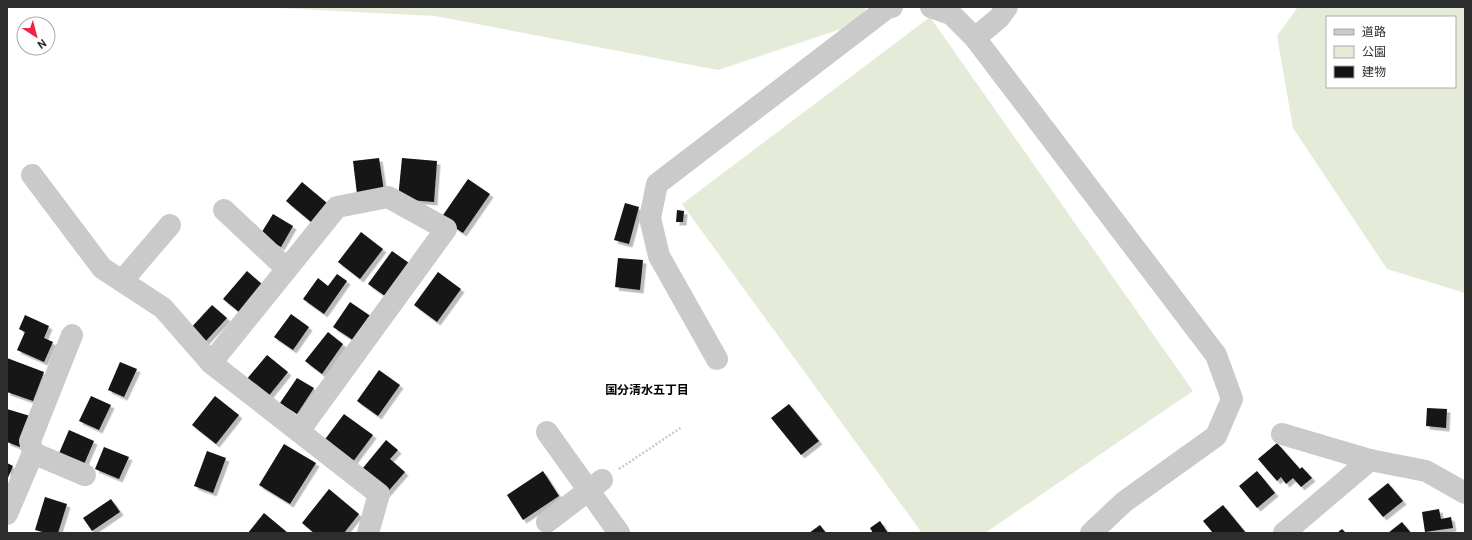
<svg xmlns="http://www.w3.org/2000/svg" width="1472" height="540" viewBox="0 0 1472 540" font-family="Roboto,'Noto Sans JP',sans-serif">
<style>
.green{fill:#e4ebd9;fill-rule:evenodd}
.building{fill:#141414;filter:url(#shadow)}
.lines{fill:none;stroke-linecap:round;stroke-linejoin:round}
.path{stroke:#cacaca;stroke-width:2.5;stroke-dasharray:2 2;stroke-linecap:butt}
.minor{stroke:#cacaca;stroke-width:22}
.labels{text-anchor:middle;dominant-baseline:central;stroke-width:4;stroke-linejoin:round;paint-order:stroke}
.neighbourhood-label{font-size:12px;font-weight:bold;fill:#000;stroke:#fff}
</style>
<defs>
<filter id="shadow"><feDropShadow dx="3.5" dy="3.5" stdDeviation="0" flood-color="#0004"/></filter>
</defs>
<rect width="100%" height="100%" fill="#fff"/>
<!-- green -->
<g class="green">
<polygon points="258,7 867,7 856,24 718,70 435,16"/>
<path d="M1298 7H1465V293L1387 269 1293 128 1277 36ZM1327 17H1455V87H1327Z"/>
<polygon points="930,17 1193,391 985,533 922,533 682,204"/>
</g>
<!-- building -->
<g class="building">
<polygon points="379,158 384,191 357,194 353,161"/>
<polygon points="402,158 437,161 434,202 398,199"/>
<polygon points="468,179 490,194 463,233 441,218"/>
<polygon points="302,182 327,203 311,222 286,201"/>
<polygon points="625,203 639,207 629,244 614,240"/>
<polygon points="677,210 684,211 683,222 676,222"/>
<polygon points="273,214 293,226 281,247 260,235"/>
<polygon points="361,232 383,249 360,279 338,262"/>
<polygon points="392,251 409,263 385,296 368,284"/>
<polygon points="618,258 643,260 640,290 615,287"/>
<polygon points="247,271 263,285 239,312 223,299"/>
<polygon points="438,272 461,289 437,322 414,305"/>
<polygon points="337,274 347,281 324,314 303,299 318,278 328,286"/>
<polygon points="350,302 372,317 356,342 333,327"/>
<polygon points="212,305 227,318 204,343 189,330"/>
<polygon points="291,314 309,327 293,350 274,337"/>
<polygon points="25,315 49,326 44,338 53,342 44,362 17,350 25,332 19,329"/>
<polygon points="328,332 343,344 322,374 305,361"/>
<polygon points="267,355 288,372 267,398 246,380"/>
<polygon points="7,358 44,372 33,401 7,392"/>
<polygon points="120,362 137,369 124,397 108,390"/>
<polygon points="379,370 400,385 378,416 357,401"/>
<polygon points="297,378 314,388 297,414 280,403"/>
<polygon points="91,396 111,405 99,430 79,421"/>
<polygon points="215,396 239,415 216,444 192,425"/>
<polygon points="789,404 819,441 801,455 771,418"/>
<polygon points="1427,408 1447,409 1446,428 1426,426"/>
<polygon points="7,409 30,416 20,447 7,442"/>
<polygon points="344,414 373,435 352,463 323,442"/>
<polygon points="69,430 94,441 82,469 57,458"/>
<polygon points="386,440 398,450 390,459 405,472 385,495 358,474"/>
<polygon points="1277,443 1300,469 1302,467 1312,478 1301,487 1293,478 1286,484 1281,477 1277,481 1258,459"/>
<polygon points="284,444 316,463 290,504 259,485"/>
<polygon points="104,447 129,457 119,479 95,469"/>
<polygon points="207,451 226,458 213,493 194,486"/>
<polygon points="7,463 13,466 7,480"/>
<polygon points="543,471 559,496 523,520 507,495"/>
<polygon points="1257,471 1275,493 1257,508 1239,486"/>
<polygon points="1388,483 1403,501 1383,517 1368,499"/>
<polygon points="329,489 359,514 344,533 314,533 302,523"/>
<polygon points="45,497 67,504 58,533 47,533 35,530"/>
<polygon points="111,499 120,512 92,531 83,518"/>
<polygon points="1223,505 1246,533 1213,533 1203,521"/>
<polygon points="1439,509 1441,519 1451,517 1453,528 1425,532 1422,512"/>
<polygon points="264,513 288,533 248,533"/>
<polygon points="880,521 888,533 873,533 870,528"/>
<polygon points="1402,522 1411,533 1388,533"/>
<polygon points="820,525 826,533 809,533"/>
<polygon points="1342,529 1346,533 1337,533"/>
</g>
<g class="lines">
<!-- path -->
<polyline class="path" points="619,469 682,427"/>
<!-- minor -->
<g class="minor">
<polyline points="931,7 951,14 975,38 1216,355 1232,399 1216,436 1124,502 1091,533"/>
<polyline points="975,38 999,18 1007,7"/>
<polyline points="32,175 102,268 163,308 211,363 379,494 368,533"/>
<polyline points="224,210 287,269"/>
<polyline points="122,281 170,225"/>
<polyline points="717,359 659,256 650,218 657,184 887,8 892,7"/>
<polyline points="211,363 337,207 388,197 446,229 299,431"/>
<polyline points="547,432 619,533"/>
<polyline points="1282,434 1370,460"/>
<polyline points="33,453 85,475"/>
<polyline points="7,514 33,453 30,441 72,335"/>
<polyline points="547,522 602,480"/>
<polyline points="1284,533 1370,460 1426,471 1465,493"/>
</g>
</g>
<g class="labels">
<!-- neighbourhood labels -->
<g class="neighbourhood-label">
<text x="647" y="390">国分清水五丁目</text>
</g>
</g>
<!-- border -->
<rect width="1472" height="540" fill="none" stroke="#2d2d2d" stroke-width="16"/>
<!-- legend -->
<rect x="1326" y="16" width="130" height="72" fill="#ffffff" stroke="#ababab"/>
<rect x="1334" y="29" width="20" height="6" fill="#cacaca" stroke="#ababab"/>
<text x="1362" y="36" font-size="12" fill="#2d2d2d">道路</text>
<rect x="1334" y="46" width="20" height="12" fill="#e4ebd9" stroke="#ababab"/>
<text x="1362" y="56" font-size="12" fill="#2d2d2d">公園</text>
<rect x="1334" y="66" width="20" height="12" fill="#141414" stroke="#ababab"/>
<text x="1362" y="76" font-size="12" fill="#2d2d2d">建物</text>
<!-- north arrow -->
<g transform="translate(36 36) rotate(144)"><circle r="19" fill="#ffffff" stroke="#ababab"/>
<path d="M0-3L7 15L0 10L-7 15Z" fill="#ed2544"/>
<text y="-6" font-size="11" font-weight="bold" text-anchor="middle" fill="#2d2d2d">N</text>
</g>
</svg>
